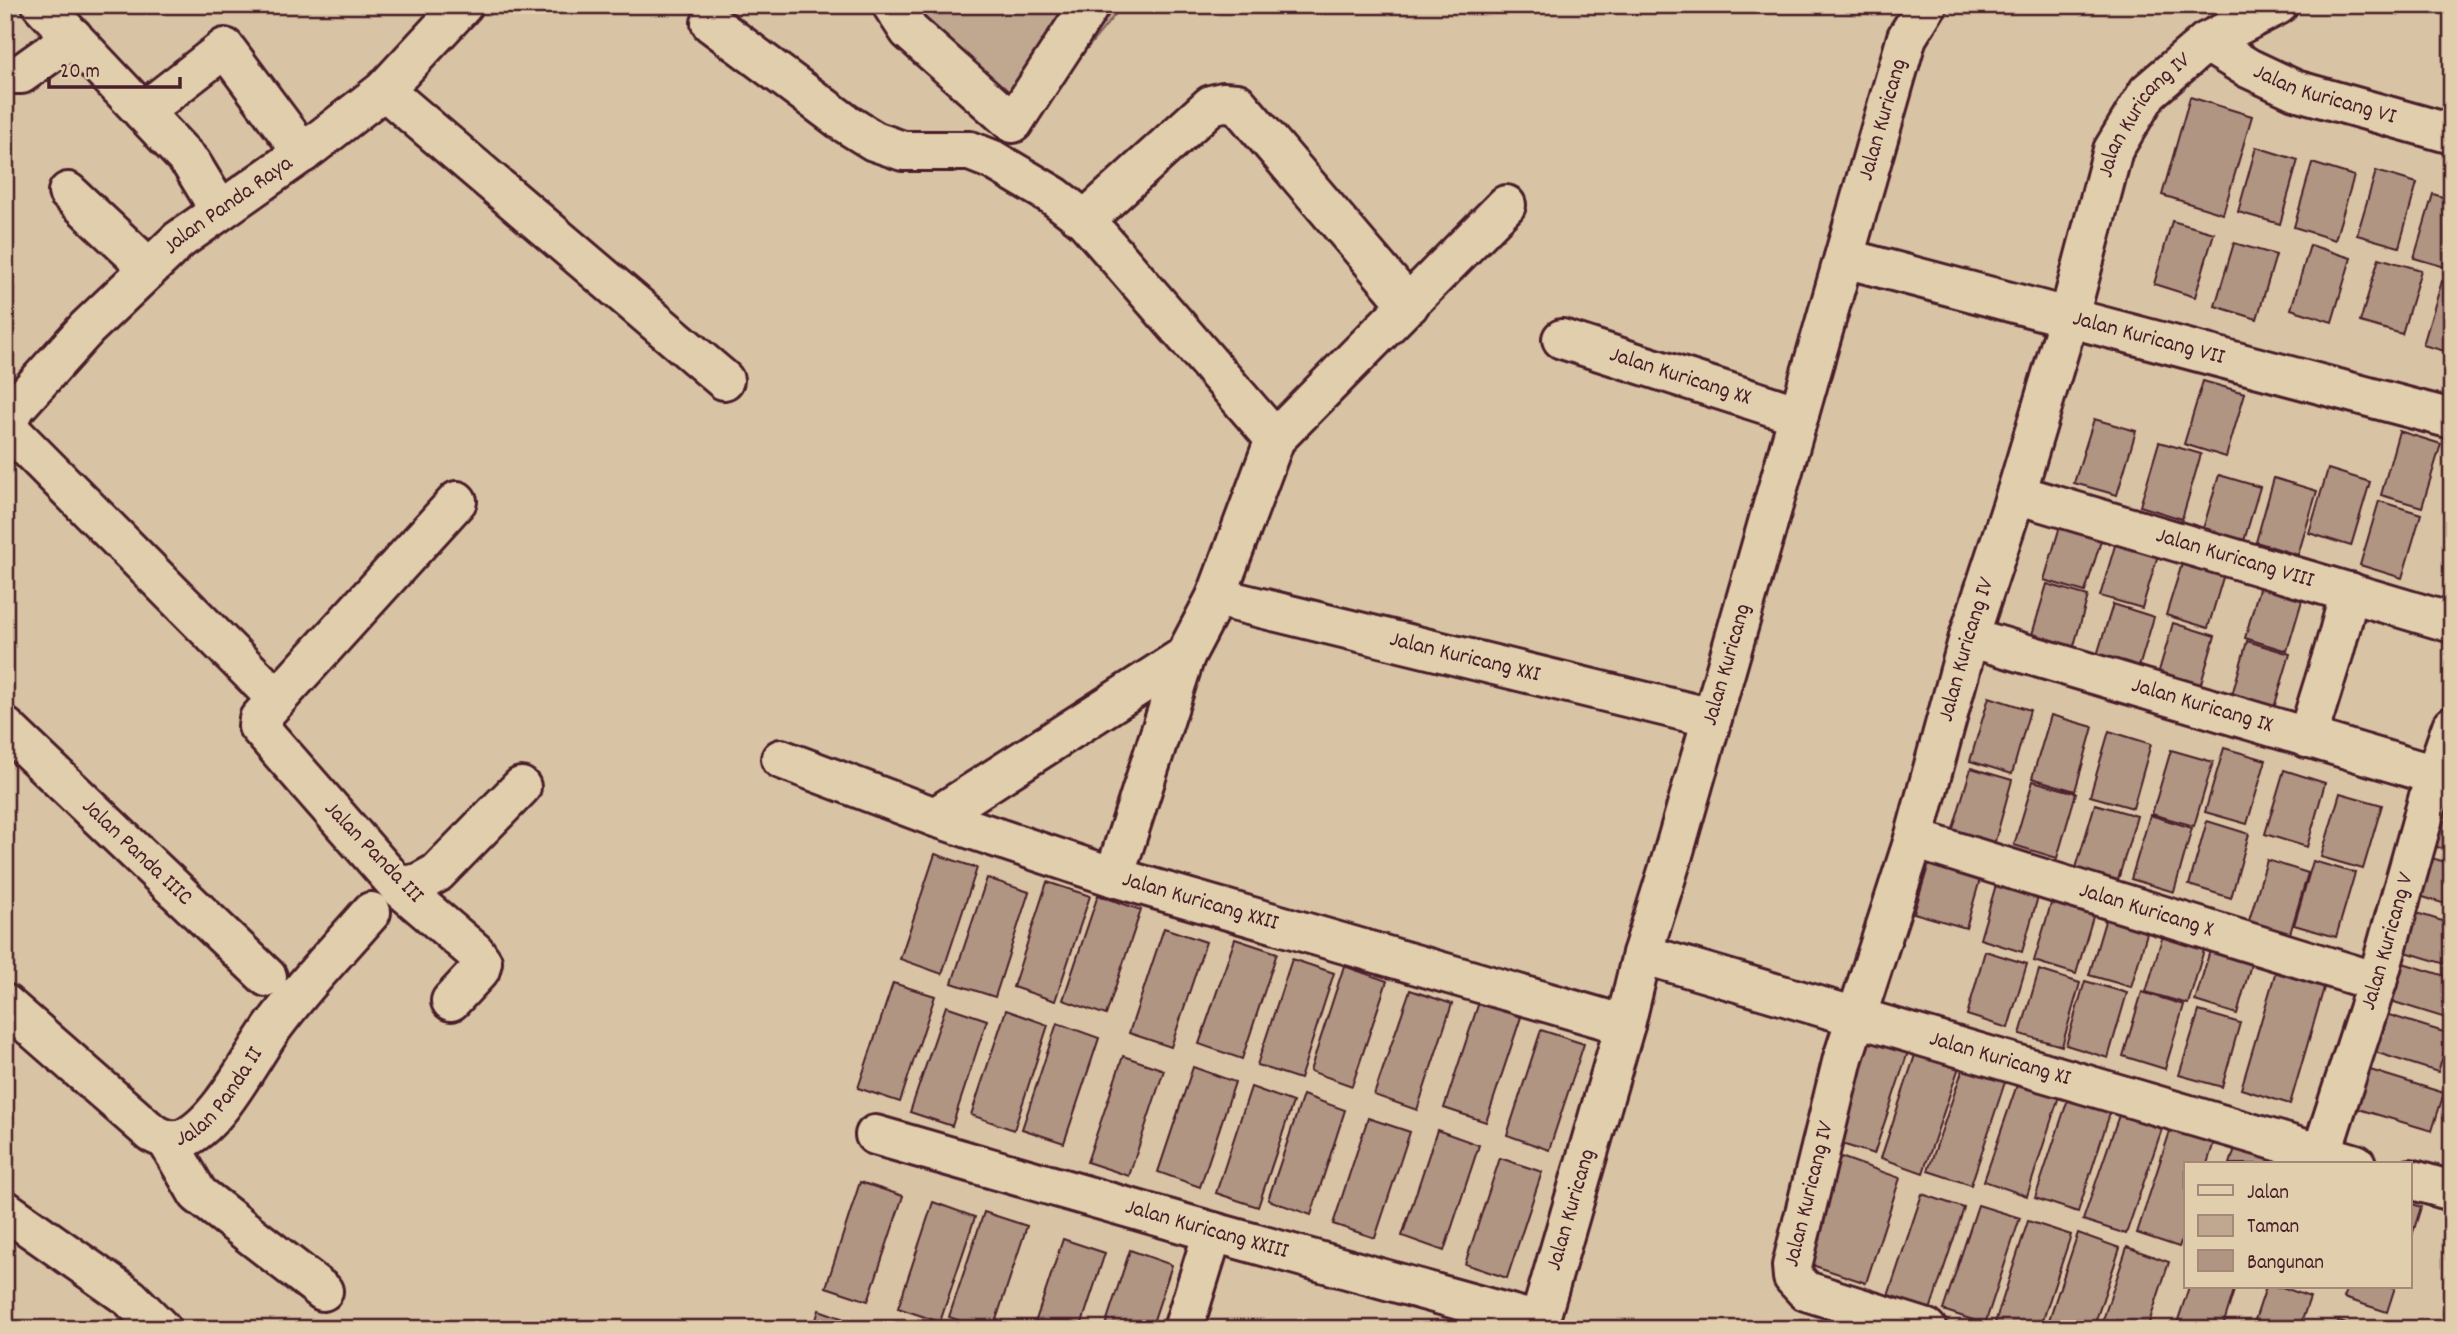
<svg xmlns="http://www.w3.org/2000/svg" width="2457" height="1334" viewBox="0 0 2457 1334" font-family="Dekko,sans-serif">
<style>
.green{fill:#c0a890;stroke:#85645e;stroke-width:2}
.building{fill:#b09582;stroke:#4a1f2b;stroke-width:2}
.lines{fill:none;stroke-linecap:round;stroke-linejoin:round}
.minor-casing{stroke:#4a1f2b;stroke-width:44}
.highway-casing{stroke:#4a1f2b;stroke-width:44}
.minor{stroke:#e1ceac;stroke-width:38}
.highway{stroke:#e1ceac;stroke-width:38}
.labels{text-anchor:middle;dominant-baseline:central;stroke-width:7;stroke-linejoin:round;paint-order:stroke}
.street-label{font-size:23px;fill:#4a1f2b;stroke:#e1ceac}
</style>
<rect width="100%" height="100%" fill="#d8c4a4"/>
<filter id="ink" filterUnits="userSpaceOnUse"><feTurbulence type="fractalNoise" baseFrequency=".0143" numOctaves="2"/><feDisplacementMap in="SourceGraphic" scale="14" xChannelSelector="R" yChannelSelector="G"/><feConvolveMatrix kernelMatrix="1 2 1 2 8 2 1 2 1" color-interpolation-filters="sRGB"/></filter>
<g filter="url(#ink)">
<!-- green -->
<polygon class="green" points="902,5 1123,5 1063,78 1018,109"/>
<!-- building -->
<g class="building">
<polygon points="2190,97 2252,116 2223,214 2162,195"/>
<polygon points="2256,147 2298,160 2280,224 2238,212"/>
<polygon points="2312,163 2354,176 2335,240 2294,227"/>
<polygon points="2376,171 2417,183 2399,247 2357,235"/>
<polygon points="2433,194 2452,200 2452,269 2414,258"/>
<polygon points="2172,221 2214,233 2195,297 2154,284"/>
<polygon points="2234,243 2276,255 2257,319 2215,306"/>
<polygon points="2310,245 2351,258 2332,322 2291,309"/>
<polygon points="2379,258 2421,270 2402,334 2360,322"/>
<polygon points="2442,281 2452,284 2452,353 2423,345"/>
<polygon points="2203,381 2245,393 2226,457 2184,444"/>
<polygon points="2094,419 2136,431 2117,495 2074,483"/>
<polygon points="2399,431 2441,444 2422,507 2381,495"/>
<polygon points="2159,442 2201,454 2182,519 2140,506"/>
<polygon points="2328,469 2370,482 2351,546 2309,533"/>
<polygon points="2219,475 2260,487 2241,551 2200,539"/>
<polygon points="2274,478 2317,491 2298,555 2256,542"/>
<polygon points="2379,501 2421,514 2402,578 2360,565"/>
<polygon points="2063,516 2105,528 2085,592 2044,580"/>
<polygon points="2119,532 2161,545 2142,608 2100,596"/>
<polygon points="2186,551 2227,564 2208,628 2166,615"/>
<polygon points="2263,574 2306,587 2287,651 2245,638"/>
<polygon points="2047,584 2088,596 2070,660 2028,648"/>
<polygon points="2113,604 2154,617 2135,681 2093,668"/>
<polygon points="2173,623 2215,636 2196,700 2154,688"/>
<polygon points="2247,641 2290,654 2271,718 2229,706"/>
<polygon points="1989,697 2030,710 2012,774 1970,761"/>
<polygon points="2051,715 2093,727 2075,791 2032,778"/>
<polygon points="2109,731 2151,744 2133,808 2090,796"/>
<polygon points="2224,748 2266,760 2247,824 2205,812"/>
<polygon points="2171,750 2213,762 2194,826 2152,814"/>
<polygon points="1971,768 2012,780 1994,845 1952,832"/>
<polygon points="2284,770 2325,783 2307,847 2265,834"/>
<polygon points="2033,781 2076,793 2057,858 2014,845"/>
<polygon points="2340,793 2382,805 2363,869 2321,857"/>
<polygon points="2095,804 2137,816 2118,880 2076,868"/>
<polygon points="2445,807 2452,810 2452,852 2434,846"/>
<polygon points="2150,815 2192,828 2174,892 2131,879"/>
<polygon points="2207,821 2249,834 2231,898 2189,885"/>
<polygon points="935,854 977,868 942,974 900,959"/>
<polygon points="2425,856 2452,864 2452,906 2413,894"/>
<polygon points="1930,860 1981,876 1966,928 1914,913"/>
<polygon points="2267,860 2308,873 2289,937 2248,924"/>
<polygon points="2313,861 2355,873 2336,937 2294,925"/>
<polygon points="987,878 1029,892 995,997 952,983"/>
<polygon points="1998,878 2040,890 2022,952 1980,939"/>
<polygon points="1047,882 1090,896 1055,1001 1013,987"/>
<polygon points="1098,895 1141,910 1106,1015 1063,1000"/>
<polygon points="2053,897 2095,910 2076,974 2034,961"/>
<polygon points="2108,911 2150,923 2131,987 2089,975"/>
<polygon points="2410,911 2452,924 2452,966 2399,950"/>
<polygon points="1164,928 1206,942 1171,1047 1129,1033"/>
<polygon points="2165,928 2207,940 2188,1004 2146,992"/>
<polygon points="2214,937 2255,950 2237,1014 2195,1001"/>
<polygon points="1235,939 1277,953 1242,1059 1199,1044"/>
<polygon points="1985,951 2027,964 2008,1028 1967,1015"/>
<polygon points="1292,959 1334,973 1300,1079 1257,1065"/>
<polygon points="2393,960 2452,978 2452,1020 2381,998"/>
<polygon points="1344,966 1387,981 1352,1086 1310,1071"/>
<polygon points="2277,967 2326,981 2290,1104 2241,1089"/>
<polygon points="2039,970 2080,983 2062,1046 2020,1034"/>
<polygon points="2085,981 2127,993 2108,1058 2066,1045"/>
<polygon points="893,983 935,996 900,1102 858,1088"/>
<polygon points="1410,990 1452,1004 1417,1110 1374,1095"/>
<polygon points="2142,992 2184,1005 2165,1069 2123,1056"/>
<polygon points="1479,1002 1521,1017 1486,1122 1444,1108"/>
<polygon points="946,1006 987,1020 952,1126 910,1112"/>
<polygon points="1006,1010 1048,1025 1014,1130 971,1115"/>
<polygon points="2373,1010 2450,1034 2438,1072 2362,1048"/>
<polygon points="2199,1011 2240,1023 2222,1087 2179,1075"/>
<polygon points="1057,1023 1099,1038 1064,1143 1022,1129"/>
<polygon points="1541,1030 1584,1044 1549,1150 1507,1135"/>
<polygon points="1867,1035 1909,1049 1874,1154 1832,1141"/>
<polygon points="1916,1052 1959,1067 1923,1173 1881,1158"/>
<polygon points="1123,1056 1164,1070 1129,1176 1087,1162"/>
<polygon points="1964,1065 2006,1079 1971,1185 1928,1171"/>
<polygon points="1193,1067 1235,1082 1200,1187 1158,1172"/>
<polygon points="2367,1069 2444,1093 2432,1131 2355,1108"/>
<polygon points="2020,1076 2061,1090 2027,1196 1984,1181"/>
<polygon points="1251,1087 1293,1102 1258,1207 1216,1193"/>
<polygon points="2070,1093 2112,1107 2078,1212 2035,1198"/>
<polygon points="1303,1095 1345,1110 1311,1215 1268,1200"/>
<polygon points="2119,1115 2162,1129 2126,1234 2083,1220"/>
<polygon points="1368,1118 1410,1132 1375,1238 1333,1224"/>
<polygon points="2171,1128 2214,1142 2207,1164 2186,1164 2186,1227 2179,1247 2137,1233"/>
<polygon points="1437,1130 1479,1145 1444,1251 1402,1236"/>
<polygon points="2235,1148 2278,1163 2278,1164 2230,1164"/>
<polygon points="1835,1155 1900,1178 1866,1283 1800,1261"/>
<polygon points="1500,1158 1542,1172 1507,1278 1465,1264"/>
<polygon points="860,1182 903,1196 868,1301 826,1287"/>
<polygon points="1922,1194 1964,1208 1929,1313 1887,1299"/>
<polygon points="933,1202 975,1217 940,1322 898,1308"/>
<polygon points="2410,1203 2421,1207 2410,1242"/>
<polygon points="1978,1205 2020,1218 1985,1324 1943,1310"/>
<polygon points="984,1212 1027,1226 993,1329 984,1329 949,1317"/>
<polygon points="2028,1221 2071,1235 2040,1329 2001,1329 1994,1326"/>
<polygon points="2078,1233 2120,1248 2093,1329 2046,1329"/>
<polygon points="1063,1239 1105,1253 1080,1329 1033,1329"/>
<polygon points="2127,1247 2169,1262 2147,1329 2100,1329"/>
<polygon points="1130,1250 1172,1265 1151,1329 1104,1329"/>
<polygon points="2189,1287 2235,1287 2222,1329 2175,1329"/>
<polygon points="2266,1287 2282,1287 2310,1297 2299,1329 2252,1329"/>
<polygon points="2348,1287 2395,1287 2387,1312 2344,1298"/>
<polygon points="819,1310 861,1325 859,1329 813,1329"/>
<polygon points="2338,1321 2360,1329 2336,1329"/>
</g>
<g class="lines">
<!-- minor casing -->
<g class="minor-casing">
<g id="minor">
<polyline points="42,5 191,163 211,196 216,213"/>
<polyline points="892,5 909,31 1013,123 1090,5"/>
<polyline points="711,23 845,123 874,141 903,151 970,151 993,160 1054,196 1085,220 1275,439"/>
<path id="s1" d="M2206 42 2248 68 2295 90 2452 134"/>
<polyline points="5,74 21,74 73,37"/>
<polyline points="384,90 724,380"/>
<polyline points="143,112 225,48 303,153"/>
<polyline points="68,192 149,268"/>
<polyline points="1085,220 1211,105 1223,102 1237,103 1409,305"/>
<path id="s2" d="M1844 258 2452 419"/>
<path id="s3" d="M1562 339 1799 415"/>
<path id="s4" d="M5 419 87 328 179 240 312 146 384 90 463 5"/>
<polyline points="5,425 277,699"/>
<path id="s5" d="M2016 494 2452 623"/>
<path id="s6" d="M1216 597 1712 718"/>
<path id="s7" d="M1969 637 2435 775"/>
<path id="s8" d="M5 727 267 977"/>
<polyline points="2307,738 2334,651 2350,592"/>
<path id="s9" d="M781 759 935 817 1114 877 1625 1025"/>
<polyline points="935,817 1185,656"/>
<path id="s10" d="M1914 839 2377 982"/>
<polyline points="1114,877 1185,656 1216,597 1275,439 1506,205"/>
<polyline points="399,887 419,883 437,873 521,787"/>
<path id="s11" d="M1642 954 2356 1164"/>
<polyline points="451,1001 480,970 482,962 475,952 399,887 258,726 259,719 277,699 457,501"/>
<path id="s12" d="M5 1004 152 1133C164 1139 174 1144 187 1137 221 1119 250 1059 273 1027 302 987 338 950 371 912"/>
<path id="s13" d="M875 1135 1213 1232 1539 1322"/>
<polyline points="168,1142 198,1194 323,1291"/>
<path id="s14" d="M2321 1155 2377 982 2435 775 2452 726"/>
<polyline points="2410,1179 2452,1191"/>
<polyline points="1183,1329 1213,1232"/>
<path id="s15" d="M1537 1329 1625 1025 1642 954 1672 858 1907 37 1927 5"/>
<path id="s16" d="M1927 1329 1806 1291 1793 1277 1792 1266 1843 1058 1914 839 1969 637 2016 494 2069 317 2113 150 2148 92 2206 42 2278 5"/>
</g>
</g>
<!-- highway casing -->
<g class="highway-casing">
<polyline id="highway" points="5,1210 130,1298 161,1329"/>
</g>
<!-- minor -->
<use href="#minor" class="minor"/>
<!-- highway -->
<use href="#highway" class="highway"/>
</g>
</g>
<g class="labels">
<!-- street labels -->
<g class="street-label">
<text stroke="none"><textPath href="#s1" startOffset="131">Jalan Kuricang VI</textPath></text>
<text stroke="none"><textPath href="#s15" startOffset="1258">Jalan Kuricang</textPath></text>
<text stroke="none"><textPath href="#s16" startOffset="1365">Jalan Kuricang IV</textPath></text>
<text stroke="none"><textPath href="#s4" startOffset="310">Jalan Panda Raya</textPath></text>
<text stroke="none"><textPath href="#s2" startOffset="315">Jalan Kuricang VII</textPath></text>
<text stroke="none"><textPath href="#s3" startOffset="124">Jalan Kuricang XX</textPath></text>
<text stroke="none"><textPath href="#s5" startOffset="228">Jalan Kuricang VIII</textPath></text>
<text stroke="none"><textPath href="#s16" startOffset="798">Jalan Kuricang IV</textPath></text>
<text stroke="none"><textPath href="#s6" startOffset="256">Jalan Kuricang XXI</textPath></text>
<text stroke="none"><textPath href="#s15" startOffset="691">Jalan Kuricang</textPath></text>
<text stroke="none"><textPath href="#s7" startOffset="243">Jalan Kuricang IX</textPath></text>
<text stroke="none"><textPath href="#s8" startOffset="182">Jalan Panda IIIC</textPath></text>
<text transform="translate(373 853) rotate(46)">Jalan Panda III</text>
<text stroke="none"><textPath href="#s9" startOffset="443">Jalan Kuricang XXII</textPath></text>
<text stroke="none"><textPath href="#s10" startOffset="243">Jalan Kuricang X</textPath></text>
<text stroke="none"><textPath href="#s14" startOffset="224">Jalan Kuricang V</textPath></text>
<text stroke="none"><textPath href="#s11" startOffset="373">Jalan Kuricang XI</textPath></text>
<text stroke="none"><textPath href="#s12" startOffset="284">Jalan Panda II</textPath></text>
<text stroke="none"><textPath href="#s16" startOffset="231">Jalan Kuricang IV</textPath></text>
<text stroke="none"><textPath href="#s15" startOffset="124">Jalan Kuricang</textPath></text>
<text stroke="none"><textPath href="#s13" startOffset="345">Jalan Kuricang XXIII</textPath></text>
</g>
</g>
<!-- margin -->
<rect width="2457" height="1334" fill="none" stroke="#e1ceac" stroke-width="28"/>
<rect x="14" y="14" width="2429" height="1306" fill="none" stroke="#4a1f2b" stroke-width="2.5" filter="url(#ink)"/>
<!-- legend -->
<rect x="2184" y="1162" width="228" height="126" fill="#e1ceac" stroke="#a58878" stroke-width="2"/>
<rect x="2198" y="1185" width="35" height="10" fill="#e1ceac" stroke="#a58878" stroke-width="2"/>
<text x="2247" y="1198" font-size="21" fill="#4a1f2b">Jalan</text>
<rect x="2198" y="1215" width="35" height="21" fill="#c0a890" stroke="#a58878" stroke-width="2"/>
<text x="2247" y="1232" font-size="21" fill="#4a1f2b">Taman</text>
<rect x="2198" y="1250" width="35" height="21" fill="#b09582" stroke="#a58878" stroke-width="2"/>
<text x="2247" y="1268" font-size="21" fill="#4a1f2b">Bangunan</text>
<!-- scale -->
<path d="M49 77v10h131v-10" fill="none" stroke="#4a1f2b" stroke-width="3.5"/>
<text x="60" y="77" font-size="21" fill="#4a1f2b" stroke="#e1ceac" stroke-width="5" paint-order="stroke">20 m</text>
</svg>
